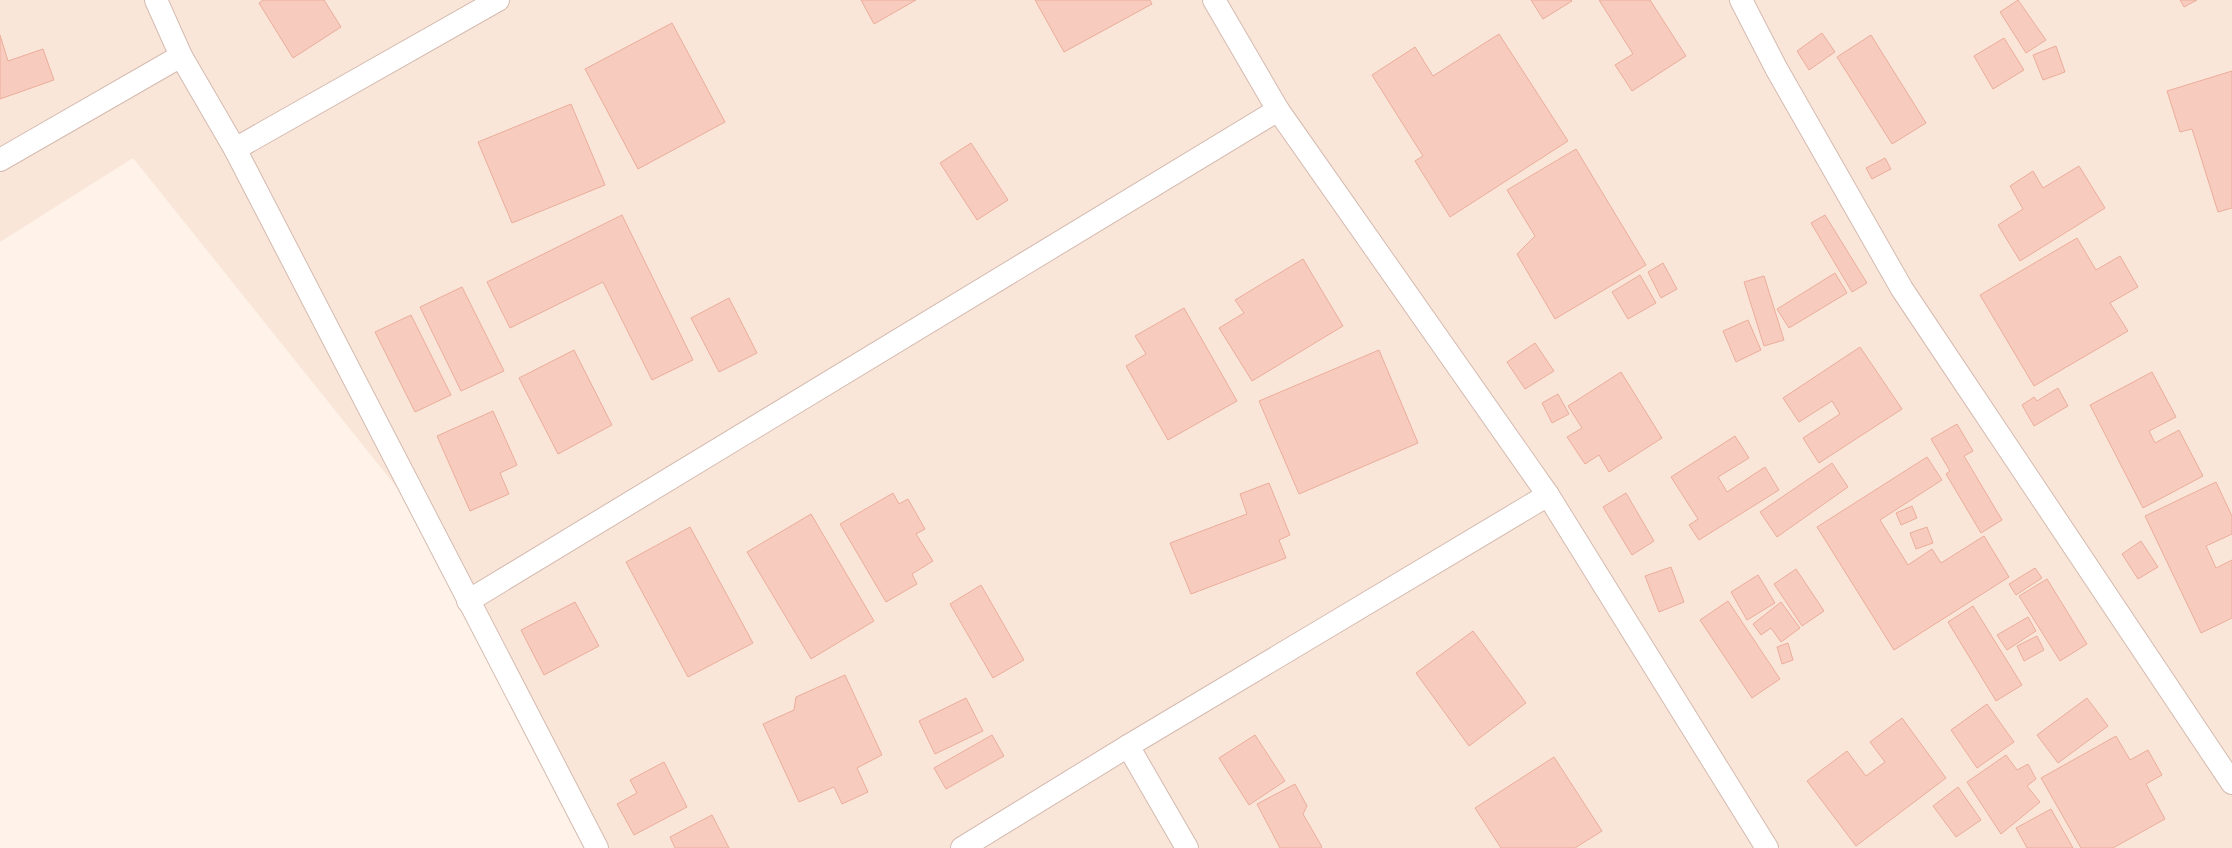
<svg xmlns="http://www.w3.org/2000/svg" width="2232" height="848" viewBox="0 0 2232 848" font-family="'PT Sans Narrow',sans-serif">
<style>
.residential{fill:#f9e6d9}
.building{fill:#f7cbbd;stroke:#ebad9c}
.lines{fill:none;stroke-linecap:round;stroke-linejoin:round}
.minor-casing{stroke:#d5baaf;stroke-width:24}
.minor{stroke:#fff;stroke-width:22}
</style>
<rect width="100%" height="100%" fill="#fef2e9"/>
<!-- residential -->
<polygon class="residential" points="0,0 2232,0 2232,848 599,848 410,504 133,158 0,242"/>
<!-- building -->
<g class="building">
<polygon points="263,0 324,0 341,27 293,58 259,3"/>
<polygon points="861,0 916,0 874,24"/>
<polygon points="1035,0 1150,0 1152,4 1064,52"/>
<polygon points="1531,0 1571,0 1572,1 1543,19"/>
<polygon points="1599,0 1650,0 1686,56 1632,91 1615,65 1633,54"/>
<polygon points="2018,0 2046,40 2026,53 2000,12"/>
<polygon points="2180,0 2197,0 2184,7"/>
<polygon points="672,23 725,122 638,169 585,69"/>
<polygon points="1822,33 1835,52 1809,70 1797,51"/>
<polygon points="1499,34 1568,141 1450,217 1415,161 1423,156 1372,75 1415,47 1433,76"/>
<polygon points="0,35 8,61 43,49 54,80 0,99"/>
<polygon points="1871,35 1926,123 1892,144 1837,57"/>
<polygon points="2004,38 2024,70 1993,89 1974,56"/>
<polygon points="2056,46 2065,72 2043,80 2033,55"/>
<polygon points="2232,71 2232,208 2218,212 2192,129 2180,132 2167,91"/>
<polygon points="571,104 605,185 512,223 478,142"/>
<polygon points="971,143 1008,200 977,220 940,163"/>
<polygon points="1576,149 1646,265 1555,319 1517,254 1535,236 1507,190"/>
<polygon points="1885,158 1891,169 1872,179 1866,168"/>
<polygon points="2079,166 2105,208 2020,261 1998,225 2023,209 2010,186 2033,171 2043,188"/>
<polygon points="622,215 693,360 652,380 603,282 510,328 487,282"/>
<polygon points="1825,215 1867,283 1852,292 1811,223"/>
<polygon points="2077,238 2096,270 2120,256 2138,287 2110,303 2128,331 2034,386 1980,295"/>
<polygon points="1303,259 1343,326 1252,381 1219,328 1244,313 1235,300"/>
<polygon points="1663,263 1677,289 1661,298 1648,272"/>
<polygon points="1835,273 1847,293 1789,328 1777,309"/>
<polygon points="1640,275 1656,303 1628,319 1612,292"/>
<polygon points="1764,276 1784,340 1764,346 1744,282"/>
<polygon points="462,287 504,371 461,391 420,307"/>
<polygon points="729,298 757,353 719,372 691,318"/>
<polygon points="1184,308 1237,401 1168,440 1126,366 1146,354 1135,336"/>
<polygon points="411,315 451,395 415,412 375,332"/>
<polygon points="1748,320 1761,350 1736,362 1723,331"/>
<polygon points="1535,343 1554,371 1525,389 1507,362"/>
<polygon points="1860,347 1902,409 1819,463 1803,438 1840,414 1832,401 1799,422 1783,398"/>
<polygon points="574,350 612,425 558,454 519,378"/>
<polygon points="1379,350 1418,443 1299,494 1259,401"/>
<polygon points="1621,372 1662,438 1609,472 1599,455 1585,464 1567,437 1582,428 1568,406"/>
<polygon points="2152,372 2176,417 2149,431 2155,443 2179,430 2203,476 2143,508 2090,405"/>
<polygon points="2058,388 2068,406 2034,426 2022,405 2034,397 2037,401"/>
<polygon points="1558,394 1569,414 1552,423 1542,403"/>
<polygon points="493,411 517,465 500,473 509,494 470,511 437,436"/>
<polygon points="1957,424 1973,451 1964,456 2002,520 1981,533 1946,474 1950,471 1931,439"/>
<polygon points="1735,436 1749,458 1718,477 1727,492 1765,467 1779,490 1699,540 1689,525 1698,519 1671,477"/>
<polygon points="1927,457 1942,480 1880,520 1908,565 1932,549 1941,563 1984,536 2009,577 1894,650 1817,527"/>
<polygon points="1832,463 1848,487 1777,537 1760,512"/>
<polygon points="2216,482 2232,516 2232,534 2206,546 2216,568 2232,560 2232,618 2201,633 2145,516"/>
<polygon points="1269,483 1290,535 1279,540 1286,558 1191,594 1170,543 1247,514 1240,494"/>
<polygon points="893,493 899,504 908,499 925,529 916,534 933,561 912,574 917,584 886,602 840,524"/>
<polygon points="1626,493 1654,541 1632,555 1603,507"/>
<polygon points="1912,506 1917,518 1901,525 1896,513"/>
<polygon points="811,514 874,621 811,659 747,552"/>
<polygon points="690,527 753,643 688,677 626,562"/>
<polygon points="1927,527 1933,543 1916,549 1910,533"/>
<polygon points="2141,541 2158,567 2138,579 2122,554"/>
<polygon points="1671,567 1684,602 1659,612 1645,576"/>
<polygon points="2035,568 2042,578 2016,595 2009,584"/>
<polygon points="1796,569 1824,611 1802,626 1774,584"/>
<polygon points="1758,575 1775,603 1747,620 1731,592"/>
<polygon points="2047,579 2087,644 2060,661 2019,596"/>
<polygon points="981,585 1024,660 993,678 950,604"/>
<polygon points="1728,601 1780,679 1752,698 1700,620"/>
<polygon points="575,602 599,646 544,675 521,630"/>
<polygon points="1781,602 1800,628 1781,642 1771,628 1761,635 1753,624"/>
<polygon points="1973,606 2022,685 1996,701 1948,622"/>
<polygon points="2028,617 2036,631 2007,650 1997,635"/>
<polygon points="1473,631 1526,703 1469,746 1416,673"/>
<polygon points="2037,636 2044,650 2024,661 2017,646"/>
<polygon points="1788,643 1793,660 1782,664 1777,647"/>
<polygon points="845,675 882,755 857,768 868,792 842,804 834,787 799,802 763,724 794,710 796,697"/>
<polygon points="966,698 983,731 935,754 919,721"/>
<polygon points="2087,698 2108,726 2058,763 2037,735"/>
<polygon points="1987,704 2014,742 1977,768 1951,730"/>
<polygon points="1902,718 1946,778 1856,846 1807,781 1847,751 1866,776 1885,762 1870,742"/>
<polygon points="992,735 1004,756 946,789 934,768"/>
<polygon points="1255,735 1285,781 1249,805 1219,758"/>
<polygon points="2116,736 2130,760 2148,750 2162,775 2146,784 2165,819 2113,848 2081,848 2041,778"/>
<polygon points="2006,755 2017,770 2028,764 2036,779 2027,786 2040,802 2001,834 1967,782"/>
<polygon points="1554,757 1602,831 1575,848 1501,848 1475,808"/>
<polygon points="664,762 687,807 634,835 617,804 637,793 630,780"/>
<polygon points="1295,784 1307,806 1303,814 1322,847 1321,848 1280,848 1257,804"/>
<polygon points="1958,787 1981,820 1956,837 1933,806"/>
<polygon points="2051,809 2073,848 2027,848 2016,828"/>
<polygon points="712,815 729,848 675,848 670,837"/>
</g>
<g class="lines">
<!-- minor casing -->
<g class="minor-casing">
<g id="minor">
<polyline points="156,0 181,56 235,149 597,848"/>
<polyline points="1214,0 1278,110 1548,495 1767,848"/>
<polyline points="1741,0 1776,68 1902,289 2232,783"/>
<polyline points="235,149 498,0"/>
<polyline points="0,160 181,56"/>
<polyline points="468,601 1278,110"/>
<polyline points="1128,746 1187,848"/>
<polyline points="962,848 1128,746 1548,495"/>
</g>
</g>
<!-- minor -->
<use href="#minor" class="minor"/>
</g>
</svg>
